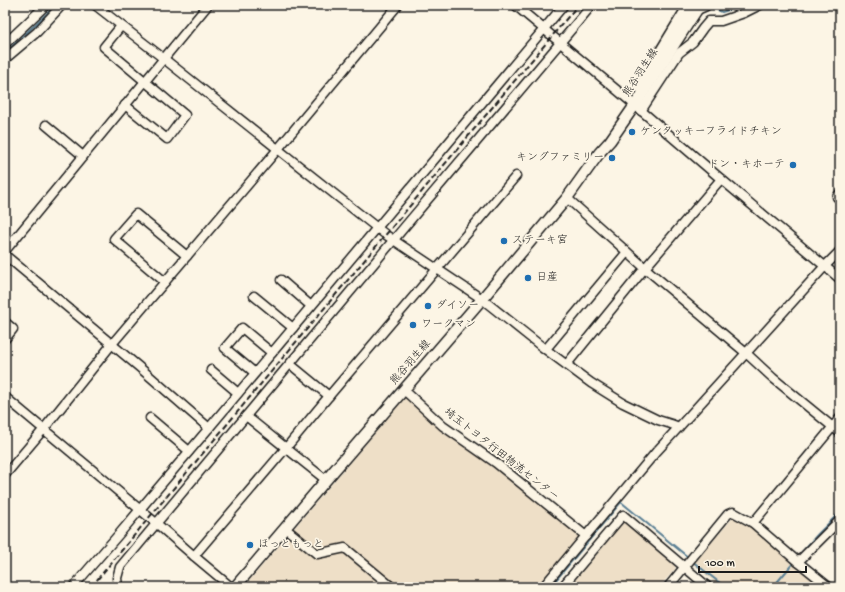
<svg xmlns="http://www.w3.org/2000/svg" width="845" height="592" viewBox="0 0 845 592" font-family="'Gochi Hand','Klee One',sans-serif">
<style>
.built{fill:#eedfc7}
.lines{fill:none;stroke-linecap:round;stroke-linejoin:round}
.stream{stroke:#5a7f94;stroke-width:2}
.minor-casing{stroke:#1c1c1c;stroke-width:11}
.major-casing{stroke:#1c1c1c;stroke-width:13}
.highway-casing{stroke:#1c1c1c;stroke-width:14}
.minor{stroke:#fcf5e5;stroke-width:8}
.major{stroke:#fcf5e5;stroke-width:10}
.highway{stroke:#fcf5e5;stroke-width:11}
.rail{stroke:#1c1c1c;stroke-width:2;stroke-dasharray:6 3;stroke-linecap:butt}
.poi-dot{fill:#1f6fb2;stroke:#fcf5e5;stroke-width:1.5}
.labels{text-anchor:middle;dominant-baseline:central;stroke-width:3.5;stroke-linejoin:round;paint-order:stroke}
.street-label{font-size:11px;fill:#1c1c1c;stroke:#fcf5e5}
.poi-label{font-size:11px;fill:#1c1c1c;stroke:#fcf5e5;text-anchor:start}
</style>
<rect width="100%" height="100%" fill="#fcf5e5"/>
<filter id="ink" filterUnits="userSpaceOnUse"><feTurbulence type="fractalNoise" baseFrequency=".025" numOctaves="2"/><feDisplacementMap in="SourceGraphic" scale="8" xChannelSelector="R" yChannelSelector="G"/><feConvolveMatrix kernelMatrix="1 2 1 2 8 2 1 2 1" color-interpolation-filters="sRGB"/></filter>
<g filter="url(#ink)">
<!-- built -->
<g class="built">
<polygon points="406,397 443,430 486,462 497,468 582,536 541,587 244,587"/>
<polygon points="737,517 742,519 822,587 720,587 693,564 732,519"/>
<polygon points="624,522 675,565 675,569 659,587 569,587"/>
</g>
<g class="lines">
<!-- stream -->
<g class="stream">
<polyline points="716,9 722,12 734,8 741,5"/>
<polyline points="5,53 56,5"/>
<polyline points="801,553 818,534 840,512"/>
<polyline points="692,561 725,587"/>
<polyline points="550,587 621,502 689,558"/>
<polyline points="773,587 795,561"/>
</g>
<!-- minor casing -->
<g class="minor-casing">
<g id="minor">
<polyline points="95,5 163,58 386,235 482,299 541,346 591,383 623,403 658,420 671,424 679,427"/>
<polyline points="515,5 630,101 721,179 840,279"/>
<polyline points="121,26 104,47 185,115 167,139 125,105"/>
<polyline points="5,44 46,5"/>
<polyline points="5,59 37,32 62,5"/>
<polyline points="641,111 679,53 693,42 703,28 709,21 721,21 744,13 760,5"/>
<polyline points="46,125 83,156"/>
<polyline points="840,193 837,197 840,199"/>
<polyline points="567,198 645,268 746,353 773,378 840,433"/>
<polyline points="5,251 208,5"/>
<polyline points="5,255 139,367 209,428"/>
<polyline points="281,280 311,306"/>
<polyline points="165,282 114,239 136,214 187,256"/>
<polyline points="254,296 293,328"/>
<polyline points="5,322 13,329 5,339"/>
<polyline points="546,349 627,252"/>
<polyline points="290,364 329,396"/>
<polyline points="567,364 645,268 721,179"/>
<polyline points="211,370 238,393"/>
<polyline points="255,373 225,348 242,328 272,353"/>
<polyline points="404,390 443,426 496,463 586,536"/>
<polyline points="5,397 156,523 194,556 231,587"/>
<path d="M246 416C361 279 476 141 592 5"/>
<polyline points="150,418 189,451"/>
<polyline points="5,475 43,430 112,344 278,149 398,5"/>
<polyline points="753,523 840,418"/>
<polyline points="285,528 317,554 345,548 392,587"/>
<polyline points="194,556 286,448 329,396 516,176"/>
<polyline points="798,562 840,520"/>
<polyline points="73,587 120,533 209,428 564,5"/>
<polyline points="118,587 117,578 120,567 246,416 326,480"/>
<polyline points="543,587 656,452 679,427 825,266 840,251"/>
<polyline points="562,587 623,515 708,587"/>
<polyline points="668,587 728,514 733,512 753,523 798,562 829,587"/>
</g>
</g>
<!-- major casing -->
<g class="major-casing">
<g id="major">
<polyline points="639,87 689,5"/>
<polyline points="235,587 326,480 482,299 567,198 600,152 610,141 635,105 700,5"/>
</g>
</g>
<!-- highway casing -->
<g class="highway-casing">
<polyline id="highway" points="698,8 705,5"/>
</g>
<!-- minor -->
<use href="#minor" class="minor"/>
<!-- major -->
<use href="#major" class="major"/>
<!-- highway -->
<use href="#highway" class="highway"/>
<!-- rail -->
<polyline class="rail" points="91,587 578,5"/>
</g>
</g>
<!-- markers -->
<g class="poi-dot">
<circle cx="632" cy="132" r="4"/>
<circle cx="612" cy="158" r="4"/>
<circle cx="793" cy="165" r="4"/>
<circle cx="504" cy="241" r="4"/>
<circle cx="528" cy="278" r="4"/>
<circle cx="428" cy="306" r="4"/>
<circle cx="413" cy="325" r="4"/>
<circle cx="250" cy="545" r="4"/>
</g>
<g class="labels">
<!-- street labels -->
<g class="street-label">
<text transform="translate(641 73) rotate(-57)">熊谷羽生線</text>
<text transform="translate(411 363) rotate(-49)">熊谷羽生線</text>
<text transform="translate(501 455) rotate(38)">埼玉トヨタ行田物流センター</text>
</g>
<!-- poi labels -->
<g class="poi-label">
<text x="640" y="132">ケンタッキーフライドチキン</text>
<text x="604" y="158" text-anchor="end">キングファミリー</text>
<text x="785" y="165" text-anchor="end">ドン・キホーテ</text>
<text x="512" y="241">ステーキ宮</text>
<text x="536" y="278">日産</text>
<text x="436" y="306">ダイソー</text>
<text x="421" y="325">ワークマン</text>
<text x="258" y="545">ほっともっと</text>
</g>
</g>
<!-- margin -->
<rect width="845" height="592" fill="none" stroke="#fcf5e5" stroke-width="20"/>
<rect x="10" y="10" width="825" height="572" fill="none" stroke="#1c1c1c" stroke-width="1.5" filter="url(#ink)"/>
<!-- scale -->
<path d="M699 566v6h107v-6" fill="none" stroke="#1c1c1c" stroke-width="2"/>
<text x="705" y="566" font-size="12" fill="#1c1c1c" stroke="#fcf5e5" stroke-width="3" paint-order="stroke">100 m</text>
</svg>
